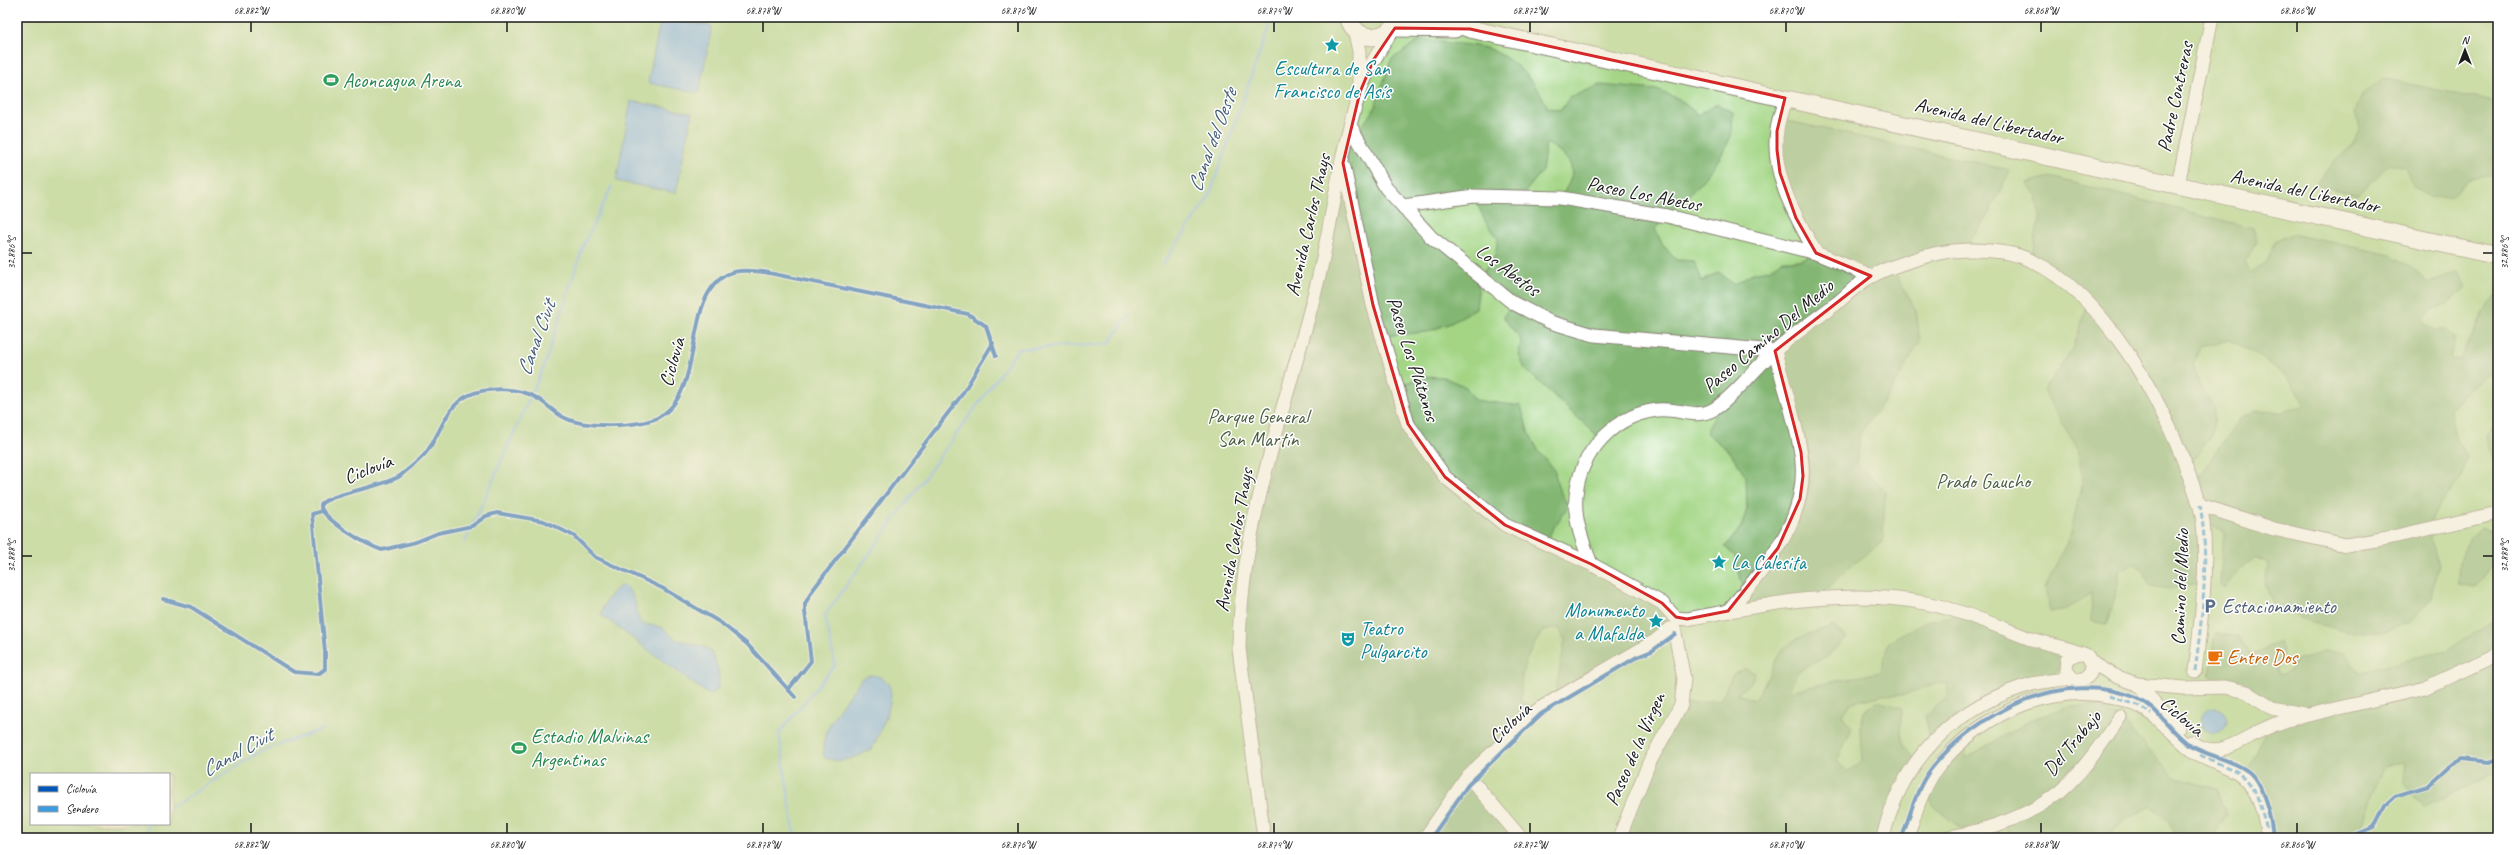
<svg xmlns="http://www.w3.org/2000/svg" width="2515" height="855" viewBox="0 0 2515 855" font-family="Caveat,sans-serif">
<style>
.green{fill:#a3d584;stroke:#607850;fill-rule:evenodd}
.forest{fill:#82b672;stroke:#4f6947;fill-rule:evenodd}
.water{fill:#77b0e7;stroke:#4a6682}
.lines{fill:none;stroke-linecap:round;stroke-linejoin:round}
.stream{stroke:#77b0e7;stroke-width:2.5}
.minor-casing{stroke:#868071;stroke-width:15}
.major-casing{stroke:#868071;stroke-width:19}
.minor{stroke:#fff;stroke-width:13}
.major{stroke:#fff;stroke-width:17}
.quiet{stroke:#3c9bdf;stroke-width:3;stroke-dasharray:6 3;stroke-linecap:butt}
.cycleway-casing{stroke:#fff;stroke-width:6}
.cycleway{stroke:#0057b8;stroke-width:4}
.marked{fill:none;stroke:#d62828;stroke-width:3;stroke-linejoin:round}
.ticks{fill:none;stroke:#1c1c1c;stroke-width:1.5}
.labels{text-anchor:middle;dominant-baseline:central;stroke-width:3;stroke-linejoin:round;paint-order:stroke}
.culture-label{font-size:20px;fill:#0d838f;stroke:#fff;text-anchor:start}
.leisure-label{font-size:20px;fill:#27864d;stroke:#fff;text-anchor:start}
.street-label{font-size:20px;fill:#1c1c1c;stroke:#fff}
.park-label{font-size:20px;fill:#4b5d40;stroke:#fff}
.service-label{font-size:20px;fill:#4e5e75;stroke:#fff;text-anchor:start}
.food-label{font-size:20px;fill:#c56008;stroke:#fff;text-anchor:start}
.water-label{font-size:21px;font-style:italic;fill:#455f77;stroke:#fff}
.neatline{fill:none;stroke:#1c1c1c;stroke-width:1.5}
.ticks-label{font-size:10px;text-anchor:middle;fill:#1c1c1c}
</style>
<rect width="100%" height="100%" fill="#fff"/>
<filter id="ink" filterUnits="userSpaceOnUse"><feTurbulence type="fractalNoise" baseFrequency=".025" numOctaves="2"/><feDisplacementMap in="SourceGraphic" scale="8" xChannelSelector="R" yChannelSelector="G"/><feConvolveMatrix kernelMatrix="1 2 1 2 8 2 1 2 1" color-interpolation-filters="sRGB"/></filter>
<filter id="wash" filterUnits="userSpaceOnUse"><feTurbulence type="fractalNoise" baseFrequency=".012" numOctaves="4" result="noise"/><feDisplacementMap in="SourceGraphic" scale="16" xChannelSelector="R" yChannelSelector="G"/><feGaussianBlur stdDeviation="0.9" result="paint"/><feColorMatrix in="noise" values="0 0 0 0 0 0 0 0 0 0 0 0 0 0 0 0 0 1.4 0 .05"/><feComposite in="paint" operator="in"/></filter>
<g filter="url(#wash)">
<rect width="100%" height="100%" fill="#efe4c6"/>
<!-- green -->
<path class="green" d="M34 17H2498V838H17V24ZM31 774H169V824H31Z"/>
<!-- forest -->
<g class="forest">
<path d="M1422 39C1439 43 1475 44 1489 49 1517 61 1535 81 1548 108L1561 110 1569 98 1600 85 1657 90 1679 99 1698 115 1717 104 1733 112C1732 119 1733 130 1731 136 1716 174 1681 200 1655 229L1662 244 1676 260 1694 261 1702 281 1719 272 1734 285 1752 273 1769 270 1783 260H1799L1816 253 1787 194 1779 119 2010 170 1988 215 1963 251 1893 269 1916 310 1920 341 1890 393 1860 433 1857 464 1885 490 1883 541 1849 567 1818 598 1728 611 1744 591 1735 556 1725 547 1741 528 1747 509 1746 476 1730 452 1706 433 1720 405 1706 413 1661 409 1601 439 1525 369 1519 355 1521 340 1503 317 1513 303 1480 277 1476 308 1451 323 1427 332 1382 336 1397 387 1423 376 1443 377 1466 387 1475 400 1521 406 1528 431 1539 452 1554 469 1558 487 1568 506 1544 543 1662 603C1668 621 1667 624 1657 640L1554 700 1565 640 1559 628 1543 631C1525 657 1520 670 1521 702L1539 709 1468 776 1521 838H1264L1239 649 1244 579 1343 163 1355 134 1373 112 1391 60ZM1546 143C1554 147 1558 151 1564 156 1579 171 1569 182 1561 198L1521 197 1542 171ZM1474 196 1485 221 1498 238 1495 256 1480 277 1403 206Z"/>
<polygon points="2382,78 2498,103 2498,175 2485,175 2468,180 2451,196 2431,199 2414,187 2405,168 2389,164 2359,195 2316,185 2331,165 2352,146 2360,128 2355,112 2362,96"/>
<path d="M2050 177 2253 228 2257 242 2244 262 2251 273 2267 262 2274 242 2292 234 2391 255 2412 267 2429 283 2458 272 2465 288 2449 303 2433 309 2423 320 2433 330H2445L2455 338 2450 358 2461 360 2483 312 2498 295V375L2488 374 2466 391 2449 409 2455 437 2468 455 2462 477 2437 508 2427 529 2439 564 2431 598 2411 621 2388 631 2346 632 2300 618 2273 604 2265 586 2268 563 2254 557 2224 588 2220 584 2224 532 2203 523 2204 583 2170 589 2150 586 2144 570 2134 563 2119 572V584L2106 625 2092 622 2091 593 2067 609 2050 612 2045 588 2071 533 2083 478 2077 448 2043 391 2073 347 2088 305 2031 260 2040 214 2037 196 2027 183ZM2230 340C2262 357 2288 371 2305 405L2283 412 2256 411 2241 418 2193 484 2186 468 2212 436 2214 407 2200 387 2193 364 2201 346Z"/>
<polygon points="2498,420 2498,475 2486,437"/>
<path d="M2481 527 2498 535V560L2476 587 2459 584C2459 556 2461 547 2481 527Z"/>
<path d="M1967 614 2029 638 2066 662 2065 665 2037 683 2011 691 1931 742 1925 715 1946 699 1948 684 1939 683 1905 694 1883 695 1850 703 1842 715 1852 728 1837 761 1848 772 1862 761 1860 731 1864 711 1877 701 1902 708C1899 734 1900 741 1917 761L1883 838H1619L1681 705 1720 700 1733 675 1745 668 1755 673 1751 682 1737 694 1755 700C1765 685 1771 668 1780 653 1791 637 1816 632 1833 626L1847 638 1827 656 1797 672 1789 691 1880 672 1889 641 1926 621Z"/>
<polygon points="2498,619 2498,770 2478,782 2423,806 2404,783 2403,763 2385,766 2371,796 2363,824 2352,838 2273,838 2265,797 2248,770 2269,726 2287,712 2244,686 2210,677 2214,639 2217,634 2237,636 2251,655 2279,642 2283,654 2277,668 2279,675 2290,671 2296,660 2324,651 2345,653 2359,673 2446,650"/>
<path d="M2099 705 2120 717 2175 778 2218 789 2227 815 2212 837 2178 838 2168 820 2151 806C2137 814 2114 823 2109 838H2052L2046 835 2010 837 2006 822 1968 834 1933 806 1926 789 1961 744 1966 758 2031 720 2070 706Z"/>
</g>
<!-- water -->
<g class="water">
<polygon points="661,17 712,26 699,93 648,83"/>
<polygon points="631,101 692,113 676,193 616,181"/>
<path d="M622 585C638 594 634 609 641 624L662 627 675 639 704 647 712 653 718 669 719 682 717 690 709 695 601 615C605 601 609 593 622 585Z"/>
<path d="M869 675C911 677 881 727 872 749 855 758 843 764 825 758 815 733 848 698 862 678Z"/>
<circle cx="2214" cy="721" r="13"/>
</g>
<g class="lines">
<!-- stream -->
<g class="stream">
<polyline points="1163,264 1209,197 1272,17"/>
<polyline points="465,542 544,366 584,244 612,186"/>
<polyline points="169,809 261,751 323,729"/>
<polyline points="144,838 149,824"/>
<polyline points="795,838 779,733 835,665 825,615 1018,349 1109,344 1129,315"/>
</g>
</g>
</g>
<g filter="url(#ink)">
<g class="lines">
<!-- minor casing -->
<g class="minor-casing">
<g id="minor">
<polyline points="1354,28 1359,51 1359,86"/>
<path d="M1785 98C1783 108 1778 119 1777 130 1770 174 1796 217 1816 253"/>
<polyline points="1351,127 1386,188 1431,237 1513,303 1550,322 1594,335 1775,351"/>
<polyline points="1344,167 1373,305 1408,424 1445,477 1505,525 1591,564 1662,603 1673,615"/>
<polyline points="2178,185 2212,17"/>
<polyline points="1403,206 1474,196 1561,198 1667,216 1816,253 1871,276"/>
<polyline points="2200,505 2274,529 2346,545 2388,538 2498,513"/>
<path d="M1591 564C1585 547 1577 529 1576 511 1572 462 1608 416 1657 410 1681 407 1698 423 1720 405 1739 390 1754 370 1771 354 1792 335 1815 320 1837 303 1848 294 1859 282 1872 276 1886 268 1923 256 1940 253 1966 248 2009 249 2032 261 2106 296 2162 401 2189 475 2195 490 2201 506 2203 522 2208 572 2201 622 2195 671"/>
<path d="M1728 611C1766 567 1811 517 1801 454 1796 420 1783 385 1775 351"/>
<path d="M1677 618 1687 619C1765 604 1846 588 1925 603 1961 610 1994 625 2028 638 2047 644 2068 648 2086 655 2099 667 2088 685 2072 678L2066 670 2067 659 2078 653"/>
<polyline points="2091,662 2115,676 2137,684 2183,688 2225,687 2247,692 2272,708 2303,714"/>
<polyline points="2137,684 2178,728"/>
<path d="M2191 742C2215 760 2237 743 2258 732 2267 727 2277 724 2287 720L2425 688 2498 654"/>
<polyline points="1468,776 1521,838"/>
<path d="M1264 838 1239 649C1240 517 1292 393 1321 267 1334 209 1341 148 1360 91 1367 70 1379 51 1391 32"/>
<polyline points="1425,838 1468,776 1539,709 1655,641 1670,629"/>
<polyline points="1619,838 1649,763 1681,705 1684,679 1674,628"/>
<path d="M1883 838C1900 760 1956 705 2032 684 2045 681 2059 680 2072 678"/>
<path d="M1907 838C1914 816 1921 791 1935 771 1979 711 2066 673 2137 705 2158 715 2173 735 2191 749 2205 760 2222 763 2237 772 2258 785 2265 815 2268 838"/>
<path d="M1945 838C1986 831 2039 814 2069 783 2089 763 2104 740 2120 717"/>
</g>
</g>
<!-- major casing -->
<g class="major-casing">
<g id="major">
<path d="M1348 17C1357 45 1387 41 1401 19"/>
<polyline points="1437,17 1470,29 2498,256"/>
<polyline points="1395,28 1455,29"/>
</g>
</g>
<!-- minor -->
<use href="#minor" class="minor"/>
<!-- major -->
<use href="#major" class="major"/>
<!-- quiet -->
<g class="quiet">
<path d="M2195 671C2202 617 2210 560 2200 505"/>
<polyline points="2109,696 2138,705 2151,714"/>
<polyline points="2200,755 2238,772 2256,793 2267,828"/>
</g>
<!-- cycleway casing -->
<g class="cycleway-casing">
<g id="cycleway">
<polyline points="163,599 191,607 294,672 318,674 325,669 325,652 312,514 322,511"/>
<polyline points="788,690 811,661 805,611 805,604 812,591 961,396 993,343"/>
<path d="M795 697 747 644 721 623 662 588 595 557 574 536 544 521 497 513 486 516 472 526 438 533 416 542 382 550C366 545 328 522 321 508V504C329 494 383 487 400 476 408 469 418 462 425 454 440 436 445 407 467 396 486 387 517 387 535 397 546 403 554 413 565 418 585 428 637 427 657 418 708 393 680 297 728 274 739 269 753 271 764 272L968 314 986 326 996 356"/>
<polyline points="1431,838 1468,785 1541,714 1637,657 1652,651 1675,634"/>
<path d="M1902 838C1909 817 1917 786 1931 769 1977 711 2065 668 2137 698 2159 708 2171 733 2191 746 2208 756 2230 759 2246 770 2263 780 2272 820 2273 838"/>
<polyline points="2347,838 2374,827 2385,805 2395,796 2428,786 2452,764 2461,759 2489,762 2498,759"/>
</g>
</g>
<!-- cycleway -->
<use href="#cycleway" class="cycleway"/>
</g>
</g>
<!-- marked area -->
<path d="M0 0H2515V855H0ZM1395 28 1470 29 1785 98 1777 131V150L1780 173 1796 218 1816 253 1871 276 1775 351 1801 452 1803 476 1800 499 1778 548 1728 611 1687 619 1676 617 1662 603 1591 564 1505 525 1445 477 1408 424 1373 305 1343 163 1360 92 1374 59Z" fill="#efe4c6" fill-opacity=".55" fill-rule="evenodd"/>
<path class="marked" d="M1395 28 1470 29 1785 98 1777 131V150L1780 173 1796 218 1816 253 1871 276 1775 351 1801 452 1803 476 1800 499 1778 548 1728 611 1687 619 1676 617 1662 603 1591 564 1505 525 1445 477 1408 424 1373 305 1343 163 1360 92 1374 59Z"/>
<!-- ticks -->
<path class="ticks" d="M251 22V32M507 22V32M763 22V32M1018 22V32M1274 22V32M1530 22V32M1786 22V32M2041 22V32M2297 22V32M22 253H32M2483 253H2493M22 556H32M2483 556H2493M251 823V833M507 823V833M763 823V833M1018 823V833M1274 823V833M1530 823V833M1786 823V833M2041 823V833M2297 823V833"/>
<!-- icons -->
<defs>
<g id="sight-bare" transform="scale(1.2)"><path d="M0-6L1.8-2.2L6-1.7L2.9 1.2L3.7 5.4L0 3.3L-3.7 5.4L-2.9 1.2L-6-1.7L-1.8-2.2Z" fill="#0f9aa8" stroke="#fff" stroke-width="2.5" paint-order="stroke"/></g>
<g id="stadium-bare" transform="scale(1.2)"><path d="M0-5a6.5 5 0 1 0 0 10a6.5 5 0 1 0 0-10ZM-3.5-1.8h7v3.6h-7Z" fill="#2e9e5b" stroke="#fff" stroke-width="2.5" paint-order="stroke"/></g>
<g id="parking-bare" transform="scale(1.2)"><path d="M-3.5-5.5H1a3.5 3.5 0 0 1 0 7H-1V5.5H-3.5ZM-1-3.4V-.6H.8a1.4 1.4 0 0 0 0-2.8Z" fill="#5c6f8a" stroke="#fff" stroke-width="2.5" paint-order="stroke"/></g>
<g id="theatre-bare" transform="scale(1.2)"><path d="M-5-5.5Q0-4 5-5.5V0Q5 5 0 6Q-5 5-5 0ZM-3.3-2.5H-1v1.5H-3.3ZM1-2.5H3.3v1.5H1ZM-2.8 1Q0 5.5 2.8 1Z" fill="#0f9aa8" stroke="#fff" stroke-width="2.5" paint-order="stroke"/></g>
<g id="cafe-bare" transform="scale(1.2)"><path d="M-5.5-4.5H6V0H3Q3 3.5 0 3.5H-2.5Q-5.5 3.5-5.5 0ZM3-3.2v2h1.7v-2ZM-6 4.5H4V6H-6Z" fill="#e8710a" stroke="#fff" stroke-width="2.5" paint-order="stroke"/></g>
</defs>
<g fill-rule="evenodd">
<use href="#sight-bare" x="1332" y="45"/>
<use href="#stadium-bare" x="331" y="80"/>
<use href="#sight-bare" x="1719" y="562"/>
<use href="#parking-bare" x="2210" y="606"/>
<use href="#sight-bare" x="1656" y="621"/>
<use href="#theatre-bare" x="1348" y="639"/>
<use href="#cafe-bare" x="2215" y="657"/>
<use href="#stadium-bare" x="519" y="748"/>
</g>
<g class="labels">
<!-- culture labels -->
<g class="culture-label">
<text x="1332" y="68" text-anchor="middle">Escultura de San<tspan x="1332" dy="23">Francisco de Asís</tspan></text>
<text x="1731" y="562">La Calesita</text>
<text x="1644" y="610" text-anchor="end">Monumento<tspan x="1644" dy="23">a Mafalda</tspan></text>
<text x="1360" y="628">Teatro<tspan x="1360" dy="23">Pulgarcito</tspan></text>
</g>
<!-- leisure labels -->
<g class="leisure-label">
<text x="343" y="80">Aconcagua Arena</text>
<text x="531" y="736">Estadio Malvinas<tspan x="531" dy="23">Argentinas</tspan></text>
</g>
<!-- street labels -->
<g class="street-label">
<text transform="translate(2175 97) rotate(-78)">Padre Contreras</text>
<text transform="translate(1989 121) rotate(13)">Avenida del Libertador</text>
<text transform="translate(2305 191) rotate(12)">Avenida del Libertador</text>
<text transform="translate(1644 194) rotate(11)">Paseo Los Abetos</text>
<text transform="translate(1308 225) rotate(-77)">Avenida Carlos Thays</text>
<text transform="translate(1508 270) rotate(36)">Los Abetos</text>
<text transform="translate(1768 336) rotate(-40)">Paseo Camino Del Medio</text>
<text transform="translate(1413 359) rotate(72)">Paseo Los Plátanos</text>
<text transform="translate(672 362) rotate(-74)">Ciclovía</text>
<text transform="translate(368 469) rotate(-21)">Ciclovía</text>
<text transform="translate(1234 540) rotate(-80)">Avenida Carlos Thays</text>
<text transform="translate(2180 587) rotate(-88)">Camino del Medio</text>
<text transform="translate(2182 716) rotate(40)">Ciclovía</text>
<text transform="translate(1510 723) rotate(-43)">Ciclovía</text>
<text transform="translate(2072 743) rotate(-50)">Del Trabajo</text>
<text transform="translate(1635 749) rotate(-66)">Paseo de la Virgen</text>
</g>
<!-- park labels -->
<g class="park-label">
<text x="1258" y="416">Parque General<tspan x="1258" dy="23">San Martín</tspan></text>
<text x="1983" y="481">Prado Gaucho</text>
</g>
<!-- service labels -->
<g class="service-label">
<text x="2222" y="606">Estacionamiento</text>
</g>
<!-- food labels -->
<g class="food-label">
<text x="2227" y="657">Entre Dos</text>
</g>
<!-- water labels -->
<g class="water-label">
<text transform="translate(1212 140) rotate(-70)">Canal del Oeste</text>
<text transform="translate(536 338) rotate(-70)">Canal Civit</text>
<text transform="translate(237 752) rotate(-29)">Canal Civit</text>
</g>
</g>
<!-- margin -->
<rect width="2515" height="855" fill="none" stroke="#fff" stroke-width="44"/>
<!-- legend -->
<rect x="30" y="773" width="140" height="52" fill="#ffffff" stroke="#a4a4a4"/>
<rect x="38" y="786" width="20" height="6" fill="#0057b8" stroke="#a4a4a4"/>
<text x="66" y="793" font-size="12" fill="#1c1c1c">Ciclovía</text>
<rect x="38" y="806" width="20" height="6" fill="#3c9bdf" stroke="#a4a4a4"/>
<text x="66" y="813" font-size="12" fill="#1c1c1c">Sendero</text>
<!-- north arrow -->
<g transform="translate(2465 50)" stroke="#ffffff" stroke-width="3" paint-order="stroke">
<path d="M0-3L7 15L0 10L-7 15Z" fill="#1c1c1c"/>
<text y="-6" font-size="11" font-weight="bold" text-anchor="middle" fill="#1c1c1c">N</text>
</g>
<rect x="22" y="22" width="2471" height="811" class="neatline"/>
<g class="ticks-label">
<text x="251" y="14">68.882°W</text>
<text x="507" y="14">68.880°W</text>
<text x="763" y="14">68.878°W</text>
<text x="1018" y="14">68.876°W</text>
<text x="1274" y="14">68.874°W</text>
<text x="1530" y="14">68.872°W</text>
<text x="1786" y="14">68.870°W</text>
<text x="2041" y="14">68.868°W</text>
<text x="2297" y="14">68.866°W</text>
<text transform="translate(11 253) rotate(-90)" y="4">32.886°S</text>
<text transform="translate(2504 253) rotate(-90)" y="4">32.886°S</text>
<text transform="translate(11 556) rotate(-90)" y="4">32.888°S</text>
<text transform="translate(2504 556) rotate(-90)" y="4">32.888°S</text>
<text x="251" y="848">68.882°W</text>
<text x="507" y="848">68.880°W</text>
<text x="763" y="848">68.878°W</text>
<text x="1018" y="848">68.876°W</text>
<text x="1274" y="848">68.874°W</text>
<text x="1530" y="848">68.872°W</text>
<text x="1786" y="848">68.870°W</text>
<text x="2041" y="848">68.868°W</text>
<text x="2297" y="848">68.866°W</text>
</g>
</svg>
